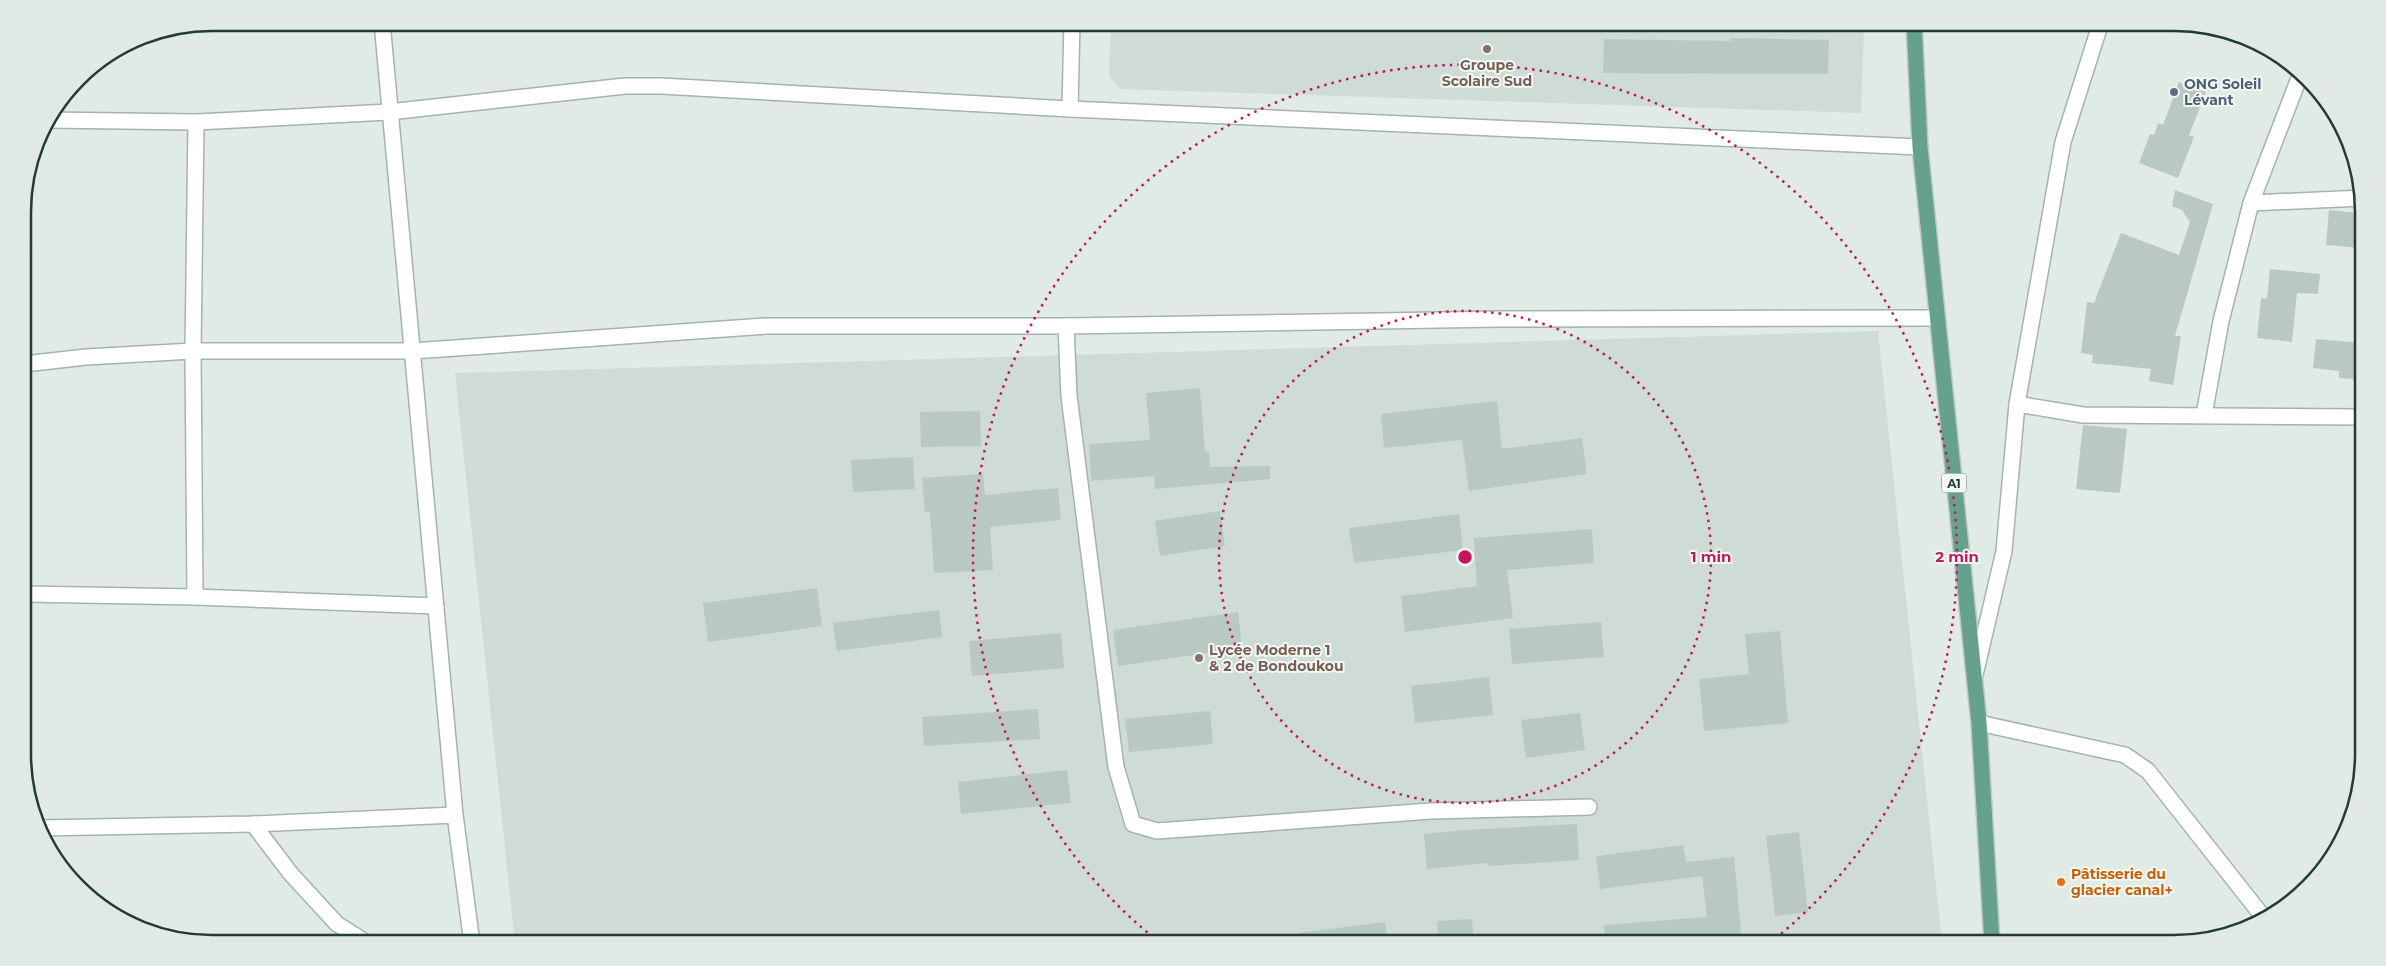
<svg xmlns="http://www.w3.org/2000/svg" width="2386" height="966" viewBox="0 0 2386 966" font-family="Montserrat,sans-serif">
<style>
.built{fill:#cfdbd5}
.building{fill:#b9c9c1}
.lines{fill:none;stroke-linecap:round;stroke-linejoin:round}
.minor-casing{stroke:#a4b3ad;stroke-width:18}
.major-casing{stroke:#c1c8c6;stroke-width:18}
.minor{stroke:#fff;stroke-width:15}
.major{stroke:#65a18e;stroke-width:15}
.ring{fill:none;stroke:#c2185b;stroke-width:2.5;stroke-dasharray:2.5 5}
.education-dot{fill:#8d6e63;stroke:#f1f8f4;stroke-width:2}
.service-dot{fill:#5c6f8a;stroke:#f1f8f4;stroke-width:2}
.food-dot{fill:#e8710a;stroke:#f1f8f4;stroke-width:2}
.labels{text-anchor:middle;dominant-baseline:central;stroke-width:4;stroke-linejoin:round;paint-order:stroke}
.shield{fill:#f1f8f4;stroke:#5f746d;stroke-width:1}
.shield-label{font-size:12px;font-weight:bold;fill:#213c33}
.education-label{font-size:14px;font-weight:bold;fill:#785e54;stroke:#f1f8f4}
.service-label{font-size:14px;font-weight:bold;fill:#4e5e75;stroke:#f1f8f4;text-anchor:start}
.food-label{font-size:14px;font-weight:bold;fill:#c56008;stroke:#f1f8f4;text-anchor:start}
.rim{fill:none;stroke:#213c33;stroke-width:2.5}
.centre{fill:#c2185b;stroke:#f1f8f4;stroke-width:2.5}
.ring-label{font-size:15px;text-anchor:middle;font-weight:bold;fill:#c2185b;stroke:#f1f8f4;stroke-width:4;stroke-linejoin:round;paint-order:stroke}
</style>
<rect width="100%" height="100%" fill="#e1ebe6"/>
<!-- built -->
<g class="built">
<polygon points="1111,23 1864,23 1861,113 1120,89 1109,76"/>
<polygon points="1878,331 1942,943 515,943 455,373"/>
</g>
<!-- building -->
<g class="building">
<polygon points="1731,38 1829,40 1828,74 1603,73 1604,39 1731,41"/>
<polygon points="2179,82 2206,92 2189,135 2194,137 2178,178 2139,163 2150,134 2154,135 2158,123 2163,125"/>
<polygon points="2175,190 2213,204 2175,336 2181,336 2173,385 2149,381 2151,369 2092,363 2093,355 2081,353 2087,302 2094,303 2121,233 2179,255 2190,222 2182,210 2172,206"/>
<polygon points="2329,210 2359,213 2358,216 2362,217 2362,248 2326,245"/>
<polygon points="2270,269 2320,274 2318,294 2297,293 2292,342 2257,338 2261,298 2267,299"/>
<polygon points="2316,339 2362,343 2362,380 2339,378 2339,371 2313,368"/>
<polygon points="1200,388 1205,452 1209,451 1210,467 1270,466 1270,479 1155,489 1154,476 1091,481 1089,444 1150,440 1146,393"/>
<polygon points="1497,401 1502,449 1582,438 1587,474 1469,491 1462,440 1384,448 1381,414"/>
<polygon points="980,411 981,446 921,447 920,412"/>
<polygon points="2083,425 2127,429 2120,493 2076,489"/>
<polygon points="913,457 915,489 853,492 851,460"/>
<polygon points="983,474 985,495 1058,488 1061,520 990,527 993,570 934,573 930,511 925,512 922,478"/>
<polygon points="1220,511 1225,546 1160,556 1155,521"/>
<polygon points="1459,514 1463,550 1354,563 1349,528"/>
<polygon points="1592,529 1594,563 1507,570 1513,618 1405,632 1401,596 1477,586 1474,538"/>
<polygon points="817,588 822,626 708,642 703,603"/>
<polygon points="939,610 942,637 837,651 833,623"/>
<polygon points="1238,612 1242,648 1118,666 1113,630"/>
<polygon points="1601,622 1604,657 1512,664 1509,629"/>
<polygon points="1780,631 1788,723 1704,731 1699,679 1749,674 1745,634"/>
<polygon points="1061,633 1064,668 972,676 969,641"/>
<polygon points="1489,677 1493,715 1415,723 1411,686"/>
<polygon points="1038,709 1040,739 924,746 922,717"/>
<polygon points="1210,711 1213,744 1129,752 1125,719"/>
<polygon points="1580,713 1585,750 1526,758 1521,720"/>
<polygon points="1067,770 1071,803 961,814 958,782"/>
<polygon points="1577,824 1579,860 1489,866 1488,863 1427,869 1424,834 1464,830"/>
<polygon points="1799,832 1808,912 1775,916 1766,836"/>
<polygon points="1683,845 1686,862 1734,857 1742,943 1605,943 1604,925 1707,917 1702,876 1600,889 1596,856"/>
<polygon points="1472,919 1474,943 1438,943 1437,921"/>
<polygon points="1385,922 1388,943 1299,943 1298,933"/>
</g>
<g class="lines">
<!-- minor casing -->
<g class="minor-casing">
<g id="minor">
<polyline points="382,22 455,815 472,943"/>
<polyline points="1070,109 1072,22"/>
<polyline points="48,120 196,122 389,112 625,86 661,86 1070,109 1920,147"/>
<polyline points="2251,203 2362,198"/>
<polyline points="1066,326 1069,396 1116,767 1133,824 1157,831 1431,811 1589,807"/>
<polyline points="24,364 86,357 193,351 413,351 766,326 1066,326 1500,319 1936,318"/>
<polyline points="2017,404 2083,415 2363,417"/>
<polyline points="2204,415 2221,321 2251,203 2301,73"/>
<polyline points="25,594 195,597 436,606"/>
<polyline points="195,597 193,351 196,122"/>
<polyline points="1975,675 2004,551 2017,404 2063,142 2101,22"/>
<polyline points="1979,723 2125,755 2148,771 2264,918"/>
<polyline points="253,824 291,874 337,924 367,943"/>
<polyline points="39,828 253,824 455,815"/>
</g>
</g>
<!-- major casing -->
<g class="major-casing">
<polyline id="major" points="1914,22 1920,147 1979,723 1992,943"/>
</g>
<!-- minor -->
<use href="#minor" class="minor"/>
<!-- major -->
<use href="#major" class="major"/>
</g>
<!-- distance rings -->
<g class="ring">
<circle cx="1465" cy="557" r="246"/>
<path d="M1159 942A492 492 0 1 1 1771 942"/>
</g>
<!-- markers -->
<g class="education-dot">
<circle cx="1487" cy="49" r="5"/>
<circle cx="1199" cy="658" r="5"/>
</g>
<circle class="service-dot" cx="2174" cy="92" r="5"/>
<circle class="food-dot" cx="2061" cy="882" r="5"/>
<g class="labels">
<!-- shield labels -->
<rect class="shield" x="1941.5" y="473.5" width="25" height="19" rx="4"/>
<g class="shield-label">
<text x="1954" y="483">A1</text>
</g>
<!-- education labels -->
<g class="education-label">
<text x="1487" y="65">Groupe<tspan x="1487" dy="16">Scolaire Sud</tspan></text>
<text x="1209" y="650" text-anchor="start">Lycée Moderne 1<tspan x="1209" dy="16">&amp; 2 de Bondoukou</tspan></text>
</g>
<!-- service labels -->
<g class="service-label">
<text x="2184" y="84">ONG Soleil<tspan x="2184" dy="16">Lévant</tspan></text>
</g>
<!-- food labels -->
<g class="food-label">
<text x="2071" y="874">Pâtisserie du<tspan x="2071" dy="16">glacier canal+</tspan></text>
</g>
</g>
<!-- crop -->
<path d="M0 0H2386V966H0ZM212 31H2174A181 181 0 0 1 2355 212V754A181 181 0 0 1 2174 935H212A181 181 0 0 1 31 754V212A181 181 0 0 1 212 31Z" fill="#e0e9e5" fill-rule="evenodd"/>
<path class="rim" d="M212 31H2174A181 181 0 0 1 2355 212V754A181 181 0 0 1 2174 935H212A181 181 0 0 1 31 754V212A181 181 0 0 1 212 31Z"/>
<circle cx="1465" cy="557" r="8" class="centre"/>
<g class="ring-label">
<text x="1711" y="562">1 min</text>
<text x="1957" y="562">2 min</text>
</g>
</svg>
